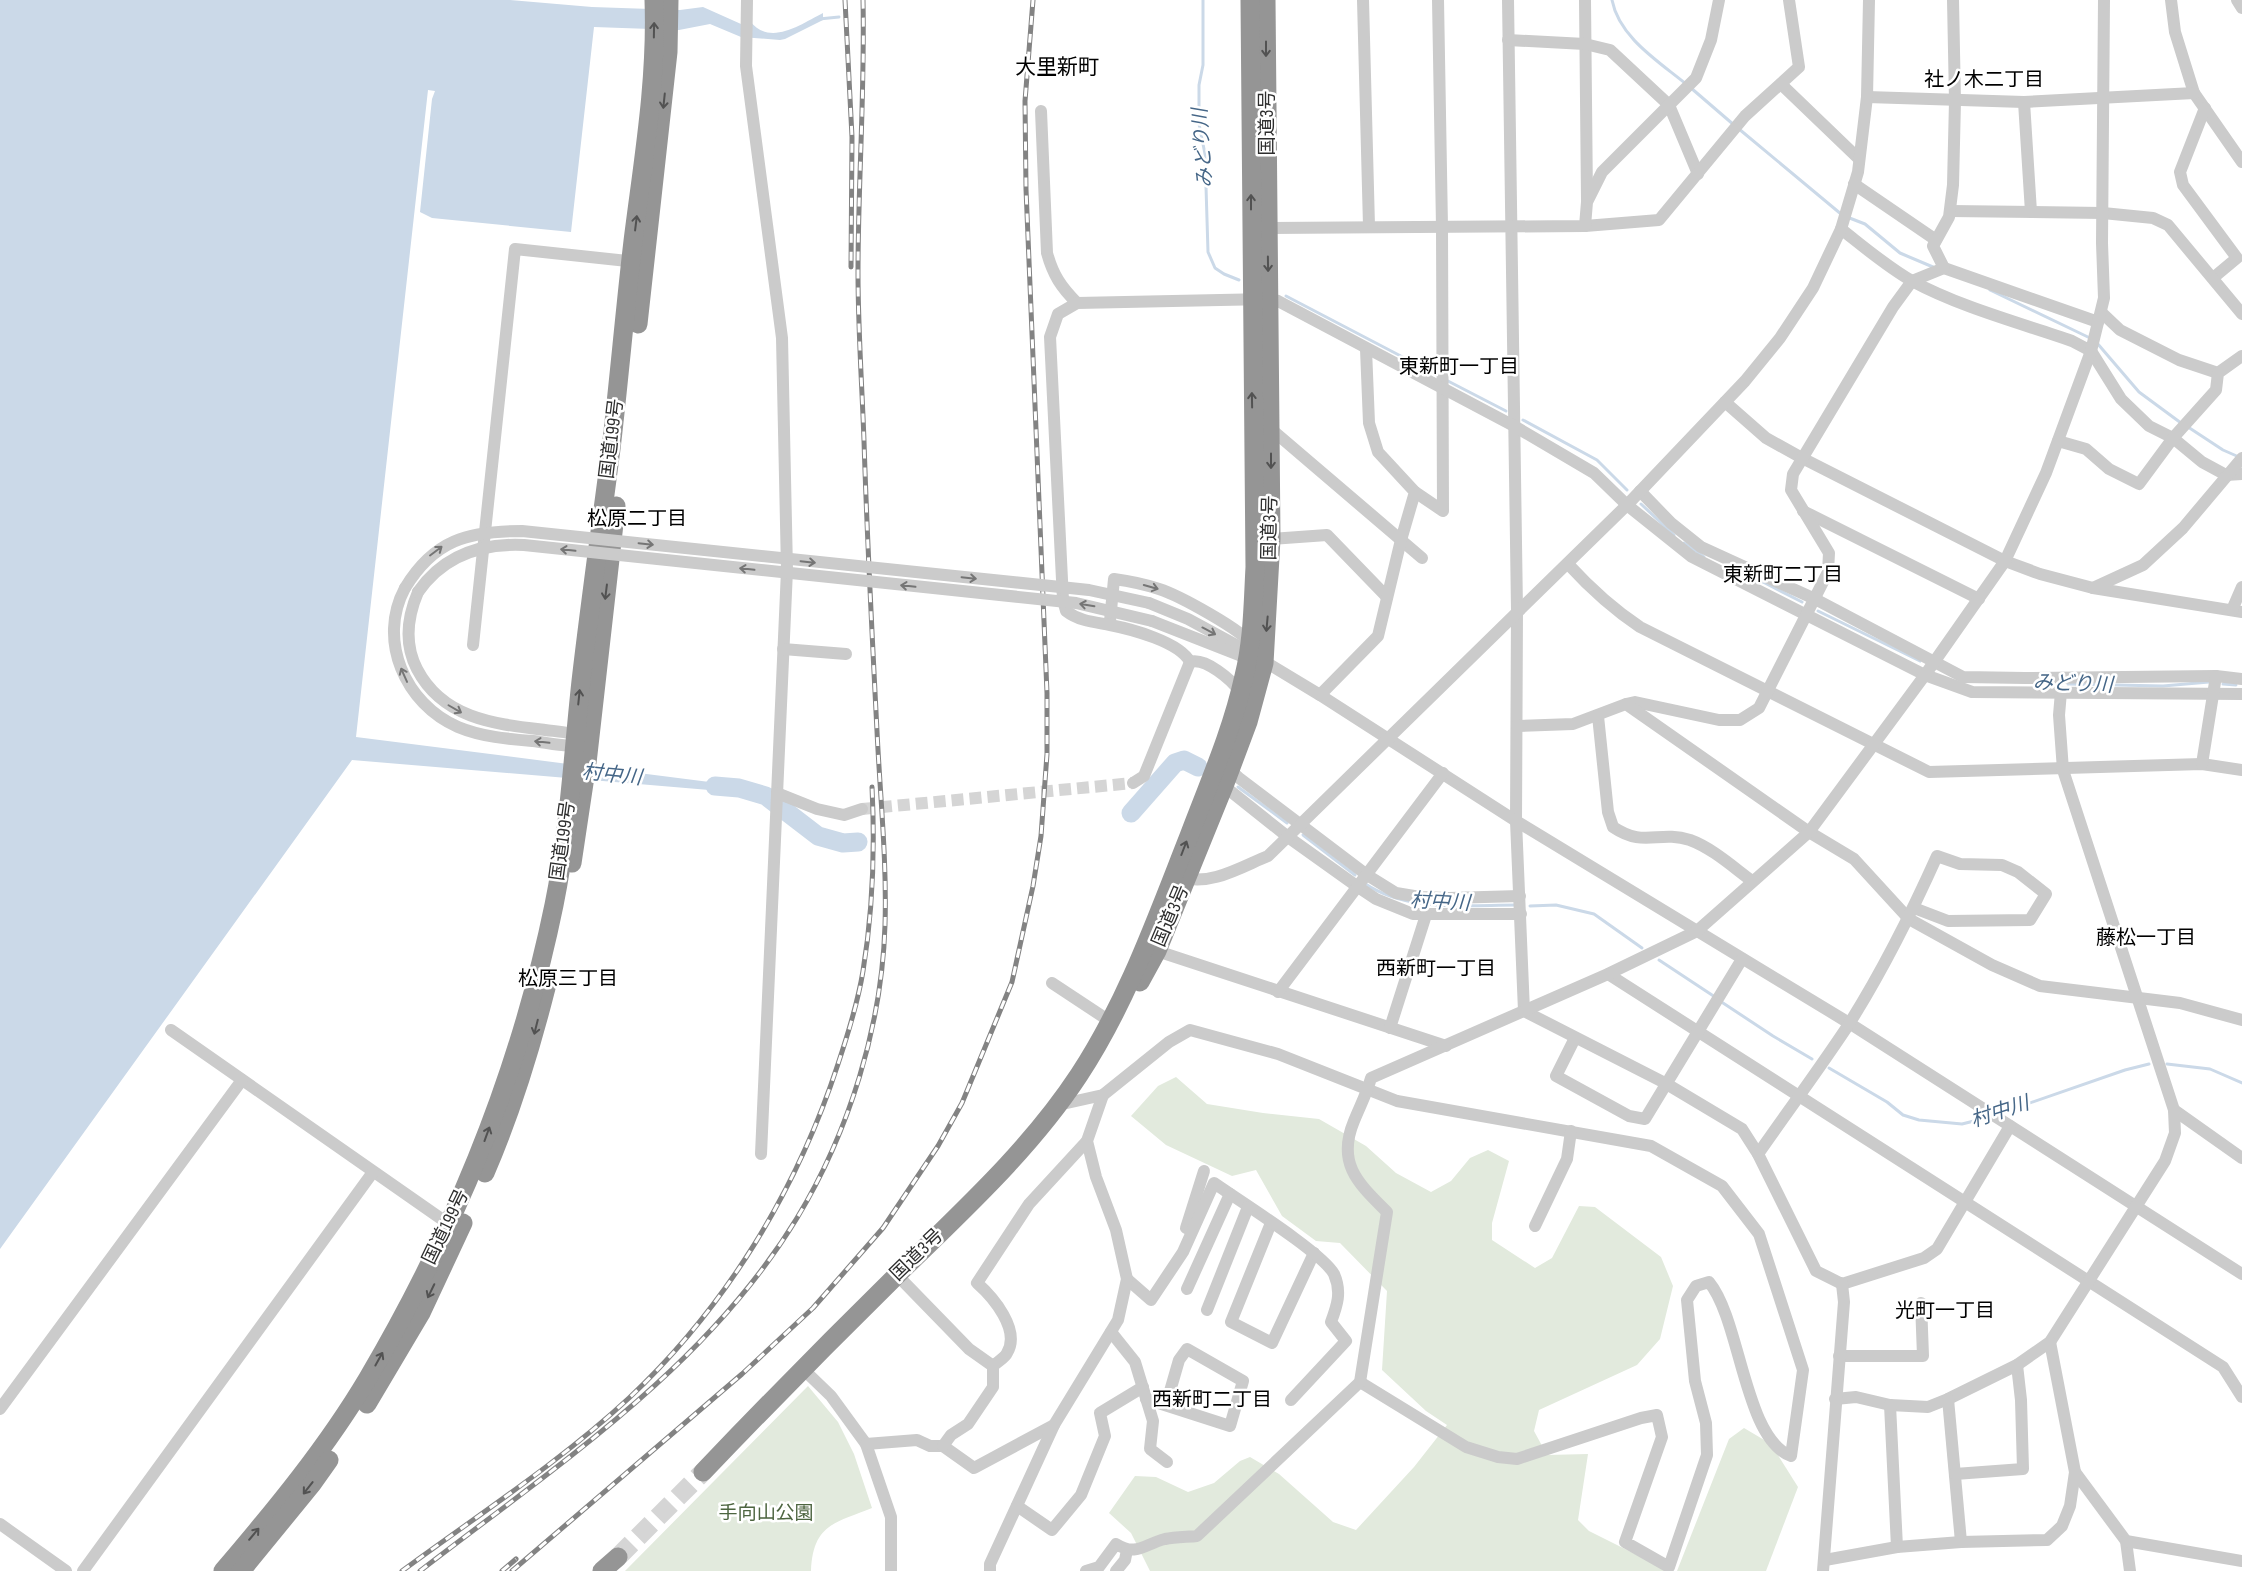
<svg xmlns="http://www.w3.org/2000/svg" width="2242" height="1571" viewBox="0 0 2242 1571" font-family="'Sofia Sans Condensed','Noto Sans JP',sans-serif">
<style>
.green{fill:#e2eadd}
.water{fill:#cbd9e8}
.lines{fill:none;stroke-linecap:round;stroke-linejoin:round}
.stream{stroke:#cbd9e8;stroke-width:3}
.river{stroke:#cbd9e8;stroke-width:19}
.minor-tunnel{stroke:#d5d5d5;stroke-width:12;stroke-dasharray:12 6;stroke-linecap:butt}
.highway-tunnel{stroke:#d5d5d5;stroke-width:19;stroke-dasharray:19 9;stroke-linecap:butt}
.minor{stroke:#cbcbcb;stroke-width:12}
.highway{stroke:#959595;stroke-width:19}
.rail-casing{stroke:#838383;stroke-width:5}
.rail{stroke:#fff;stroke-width:3;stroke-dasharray:9;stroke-linecap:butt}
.minor-bridge{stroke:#cbcbcb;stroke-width:12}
.oneway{stroke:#525252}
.oneway2{stroke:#757575}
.labels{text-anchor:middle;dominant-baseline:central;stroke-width:5;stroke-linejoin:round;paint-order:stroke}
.street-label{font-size:19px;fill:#2e2e2e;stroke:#fff}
.park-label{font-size:19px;fill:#4d6540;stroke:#fff}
.neighbourhood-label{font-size:20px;fill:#000;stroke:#fff}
.water-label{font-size:20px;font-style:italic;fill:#456687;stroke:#fff}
.quarter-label{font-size:21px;fill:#000;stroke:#fff}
</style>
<rect width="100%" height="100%" fill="#fff"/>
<!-- green -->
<g class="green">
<polygon points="1176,1077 1207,1104 1263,1113 1319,1119 1366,1146 1396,1173 1431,1192 1451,1181 1470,1158 1488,1150 1509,1161 1492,1223 1492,1240 1535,1268 1552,1258 1579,1206 1595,1207 1661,1257 1673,1286 1660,1339 1637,1365 1539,1410 1534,1431 1547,1455 1588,1454 1578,1520 1589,1531 1669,1571 1150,1571 1131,1533 1109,1513 1135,1476 1156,1477 1188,1492 1214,1483 1240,1461 1250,1457 1279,1474 1333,1522 1356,1530 1414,1467 1447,1425 1426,1411 1382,1370 1387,1291 1340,1243 1316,1241 1282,1216 1256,1170 1232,1176 1166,1145 1131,1116 1158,1086"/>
<path d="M808 1386 838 1422 854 1454 872 1508C835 1523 813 1524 811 1571H625Z"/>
<polygon points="1744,1428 1771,1444 1798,1487 1766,1571 1677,1571 1729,1439"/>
</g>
<!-- water -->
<path class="water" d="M0 0H510L592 7 680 10 703 7 741 24 750 21C770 47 801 24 823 13V20L785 39 780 40 741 37 710 24 679 30 594 27 571 232 432 218 420 212 432 99 435 91 428 90 356 737 733 785 739 788 733 792 352 760 0 1249Z"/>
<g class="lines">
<!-- stream -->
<g class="stream">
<polyline points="1203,0 1203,65 1199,85 1199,124 1205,154 1208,252 1215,268 1224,274 1239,280"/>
<path d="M1612 0C1619 37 1658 61 1686 84"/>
<polyline points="819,19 839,17"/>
<polyline points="1691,88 1734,125"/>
<polyline points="1739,129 1841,214"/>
<polyline points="1847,217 1865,224 1900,253 1933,267"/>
<polyline points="1990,290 2090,338"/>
<polyline points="1286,296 1439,376"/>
<polyline points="2097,343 2139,392 2181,423"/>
<polyline points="1446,380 1506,411"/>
<polyline points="1523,420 1597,460 1627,490"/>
<polyline points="2188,427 2223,450 2239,457"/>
<polyline points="1641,504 1674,535"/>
<polyline points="1684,543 1704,557"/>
<polyline points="1728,568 1763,582 1802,602"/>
<polyline points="1818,611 1920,661"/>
<polyline points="2068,684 2163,686 2209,682"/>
<polyline points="2223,684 2236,685"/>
<polyline points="1238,787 1287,823"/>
<polyline points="1303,835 1355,875"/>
<path d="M1364 883C1408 913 1467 905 1517 905"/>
<polyline points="1530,906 1556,905 1594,914 1642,948"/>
<polyline points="1659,960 1715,997"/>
<polyline points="1720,1001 1773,1036 1812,1059"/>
<polyline points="2167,1064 2210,1069 2242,1083"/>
<polyline points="1829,1068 1887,1102 1903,1115 1919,1120 1962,1124 1990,1117"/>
<polyline points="1998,1114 2125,1070 2149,1064"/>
</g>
<!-- river -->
<g class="river">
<polyline points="715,786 739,788 766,796 818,836 843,843 858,842"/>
<polyline points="1131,813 1175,763 1184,760 1198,767"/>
</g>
<!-- minor-tunnel -->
<polyline class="minor-tunnel" points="862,809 1133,783"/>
<!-- highway-tunnel -->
<polyline class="highway-tunnel" points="618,1557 703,1472"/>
<!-- minor -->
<g class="minor">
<polyline points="747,0 746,66 782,338 787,570 761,1154"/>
<polyline points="1363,0 1369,226"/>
<polyline points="1508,0 1517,610 1516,821 1524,1011"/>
<polyline points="1585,0 1587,200"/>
<polyline points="2171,0 2175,32 2194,93 2242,162"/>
<polyline points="2237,0 2242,8"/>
<polyline points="1508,40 1585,44 1610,50 1669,105 1698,174"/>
<polyline points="1781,84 1859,159"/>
<polyline points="1867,97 2024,102 2194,93"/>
<polyline points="2024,102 2031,212"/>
<polyline points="2205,108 2180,172 2183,185 2237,258 2213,278"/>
<path d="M1041 111 1047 253C1053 275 1061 287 1077 303"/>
<polyline points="1854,184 1936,240"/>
<polyline points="1950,211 2103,213 2153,218 2168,225 2242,314"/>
<polyline points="1585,226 1659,220 1745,116 1799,67 1789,0"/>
<polyline points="1267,228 1585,226 1587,202 1602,172 1696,78 1711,40 1719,0"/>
<path d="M1841 229C1864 247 1886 266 1912 281 1960 307 2020 323 2072 341L2091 351 2121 399 2149 426 2173 438 2202 462 2226 475 2242 474"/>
<polyline points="1944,268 2098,322"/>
<polyline points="2101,312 2120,330 2179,360 2218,373"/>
<polyline points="1725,402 1766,438 1802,458 2005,561 2040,574 2093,588 2242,612"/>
<polyline points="1271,429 1422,558"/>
<polyline points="2058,441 2086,449 2109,469 2139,484 2173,438 2216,390 2218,373 2242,356"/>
<polyline points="1640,491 1671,523 1701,547 1815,599 1963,677 2025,678 2216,676"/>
<polyline points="1415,492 1443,511 1442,227 1438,0"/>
<polyline points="1803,511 1979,599"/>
<polyline points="1271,539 1327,535 1387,597"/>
<path d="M1568 564C1590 588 1613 609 1640 627L1929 772 2202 764 2242 770"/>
<path d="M405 588C377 640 405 704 458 727 482 737 508 739 533 741 551 743 573 750 589 741 576 732 561 732 545 730 495 724 443 719 417 669 404 644 407 618 418 592"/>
<polyline points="2093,588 2143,565 2183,528 2242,458"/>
<polyline points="1149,603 1188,619 1249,652 1320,695 1516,821 1849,1023 2242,1274"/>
<polyline points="2232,610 2242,587"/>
<path d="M1110 621 1114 579C1129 581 1144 584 1159 589 1178 595 1243 630 1253 646"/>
<polyline points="1152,621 1249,659"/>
<polyline points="473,645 515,249 637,262"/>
<polyline points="783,649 846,654"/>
<path d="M1190 662C1180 642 1131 629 1110 625 1094 622 1079 621 1066 611L1063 600 1050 337 1058 314 1077 303 1268 299 1278 301 1514 426 1594 473 1627 505 1692 557 1925 675 1972 692 2242 694"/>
<path d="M1190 662C1205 657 1232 680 1240 692"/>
<polyline points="1320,695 1378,636 1401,540 1415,492 1378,452 1369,423 1366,349"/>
<polyline points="1626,704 1635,702 1719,720 1740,720 1759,708 1828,572 1829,553 1791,490 1793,474 1893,307 1912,281 1944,268 1933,246 1949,217 1953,185 1955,101 1953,0"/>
<path d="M1598 716 1608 812 1613 827C1644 848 1658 830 1690 840 1712 848 1733 867 1752 881"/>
<polyline points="1517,726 1573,724 1626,704 1809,832 1854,859 1909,919 1992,965 2040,986 2180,1003 2242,1020"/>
<polyline points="2202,764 2216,676 2242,679"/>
<polyline points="1230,770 1239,778 1367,875 1396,893 1420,897 1449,898 1520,896"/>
<polyline points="1133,783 1144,776 1190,662"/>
<polyline points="1224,786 1288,837 1358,887 1376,899 1413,914 1521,914"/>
<polyline points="777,793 817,809 844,815 862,809"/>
<path d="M1181 877C1210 887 1243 866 1268 856L1627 505 1745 381 1780 338 1813 288 1841 229 1858 172 1867 97 1869 0"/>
<polyline points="1157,951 1446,1046"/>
<polyline points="1608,974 2223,1367 2242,1397"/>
<polyline points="1052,983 1111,1022"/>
<polyline points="1278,992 1443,773"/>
<polyline points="1524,1011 1665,1083 1742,1129 1758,1154 1816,1271 1842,1284 1924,1258 1937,1249 2010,1126"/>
<polyline points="1390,1028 1426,915"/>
<polyline points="171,1030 453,1227"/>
<polyline points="1575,1038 1556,1076 1629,1116 1645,1119 1742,959"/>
<path d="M1058 1105 1103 1095 1169 1042 1190 1030 1278 1054 1397 1101 1651 1146 1722 1186 1759 1234 1803 1370 1791 1456C1744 1438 1741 1321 1709 1282L1696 1286 1687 1300 1695 1381 1706 1423 1707 1455 1669 1567 1625 1542 1662 1437 1657 1415 1641 1418 1517 1459 1498 1457 1466 1447 1360 1382"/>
<polyline points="2174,1110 2242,1158"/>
<path d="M1758 1154C1788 1111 1820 1068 1849 1024 1883 970 1911 914 1937 856L1960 864 2002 865 2018 872 2046 894 2030 920 1948 921 1914 908"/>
<polyline points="1271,1223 1231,1322 1272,1343 1314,1253"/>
<polyline points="1535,1226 1567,1159 1571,1131"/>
<polyline points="1186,1228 1204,1171"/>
<polyline points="897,1275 969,1349 993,1366"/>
<path d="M1127 1279 1151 1300 1183 1252 1214 1183C1238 1200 1323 1253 1334 1274 1342 1292 1337 1306 1331 1322L1346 1341 1291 1400"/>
<polyline points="1187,1289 1230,1194"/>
<polyline points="1207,1310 1248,1207"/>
<polyline points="1111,1332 1135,1362 1153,1421 1150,1449 1167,1462"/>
<polyline points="1839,1356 1923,1356 1921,1303"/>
<polyline points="803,1369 831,1396 866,1444 891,1517 891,1571"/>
<polyline points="1146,1399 1230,1426 1243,1381 1187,1349 1179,1360 1166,1405"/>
<polyline points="1835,1399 1856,1397 1890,1405 1928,1407 1948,1399 2017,1365 2050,1342 2165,1161 2175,1133 2174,1110 2063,770 2059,715 2061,692"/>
<polyline points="1948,1399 1961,1542"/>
<polyline points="1890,1405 1897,1547"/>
<polyline points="0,1409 242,1080"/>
<polyline points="866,1444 917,1440 930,1446 943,1446 974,1468 1054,1425"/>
<path d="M943 1446 951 1435 968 1424 993 1387V1366C997 1362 1005 1358 1007 1353 1021 1330 993 1297 977 1283L1029 1204 1087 1141"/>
<polyline points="2075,1472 2126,1541 2130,1571"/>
<polyline points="1955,1474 2023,1469 2021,1400 2017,1365"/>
<polyline points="1017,1506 1052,1530 1081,1495 1105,1436 1100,1413 1143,1387"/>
<polyline points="0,1524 66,1571"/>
<polyline points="2126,1541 2242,1561"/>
<polyline points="1825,1560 1897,1547 1961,1542 2047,1540 2062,1526 2070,1506 2075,1472 2050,1342"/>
<polyline points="83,1571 373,1172"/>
<polyline points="990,1571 990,1564 1054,1425 1118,1320 1127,1279 1116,1230 1096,1177 1087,1141 1103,1095"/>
<path d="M1086 1571 1099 1567 1116 1544C1137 1557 1144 1544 1165 1539 1175 1537 1187 1537 1197 1536L1360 1382 1387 1212C1359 1184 1336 1164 1354 1121 1360 1106 1367 1093 1371 1078L1608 974 1697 931 1809 832 1925 675 2005 561 2046 473 2091 351 2104 298 2102 243 2104 0"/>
<polyline points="1116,1571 1125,1560 1127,1550"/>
<polyline points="1823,1571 1844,1302 1842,1284"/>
</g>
<!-- highway -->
<g class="highway">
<polyline points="638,324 668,52 669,0"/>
<polyline points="572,863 587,763 616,506"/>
<polyline points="1140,982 1157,951 1224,786 1248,722 1264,663 1271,539 1266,0"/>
<path d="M485 1173C511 1113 530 1051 546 988"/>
<polyline points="367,1404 421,1313 463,1223"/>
<path d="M703 1472C766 1406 830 1341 895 1277 960 1213 1029 1151 1079 1075 1127 1002 1157 917 1189 836 1209 783 1232 731 1244 676 1253 640 1253 603 1255 567L1250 0"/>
<path d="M223 1571C275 1510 327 1447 368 1378 454 1232 520 1071 554 905 569 832 573 755 581 681 590 603 601 526 611 449 619 380 625 310 633 241 643 161 657 81 654 0"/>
<polyline points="241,1571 312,1484 329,1460"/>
<polyline points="602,1571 618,1557"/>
</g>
<!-- rail casing -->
<g class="rail-casing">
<g id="rail">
<polyline points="845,0 852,137 851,267"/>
<path d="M402 1571C478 1515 560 1462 629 1398 726 1307 797 1190 838 1064 848 1034 858 1002 863 971 873 910 875 848 872 787"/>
<path d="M420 1571C556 1466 706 1368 797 1218 849 1132 882 1026 885 925 887 861 880 795 877 731 872 634 867 538 864 441 862 385 858 329 858 273 858 182 865 91 863 0"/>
<polyline points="502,1571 516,1559"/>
<polyline points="512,1571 742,1374 813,1308 883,1228 938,1146 962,1103 1012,982 1033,886 1041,836 1047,754 1047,693 1026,189 1025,101 1033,0"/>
</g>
</g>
<!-- rail -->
<use href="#rail" class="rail"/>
<!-- minor-bridge -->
<g class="minor-bridge">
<path d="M405 588C434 540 468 531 522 531L1089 590 1149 603"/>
<path d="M418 592C443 556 481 543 524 545L1076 603 1152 621"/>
</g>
</g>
<!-- one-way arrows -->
<defs><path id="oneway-shaft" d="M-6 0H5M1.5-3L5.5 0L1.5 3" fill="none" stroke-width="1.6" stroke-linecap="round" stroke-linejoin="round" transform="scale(1.25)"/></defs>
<g class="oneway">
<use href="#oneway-shaft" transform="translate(654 30) rotate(-89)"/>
<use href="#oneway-shaft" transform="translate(1266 49) rotate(90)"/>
<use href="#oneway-shaft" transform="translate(664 101) rotate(96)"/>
<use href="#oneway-shaft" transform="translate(1251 202) rotate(-90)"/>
<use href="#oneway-shaft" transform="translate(636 223) rotate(-83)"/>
<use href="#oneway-shaft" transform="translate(1268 264) rotate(89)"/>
<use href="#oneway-shaft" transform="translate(1252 400) rotate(-91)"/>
<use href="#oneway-shaft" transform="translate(1271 461) rotate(90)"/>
<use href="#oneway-shaft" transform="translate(606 592) rotate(97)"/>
<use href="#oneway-shaft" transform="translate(1267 624) rotate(95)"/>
<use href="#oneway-shaft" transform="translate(579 697) rotate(-84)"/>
<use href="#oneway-shaft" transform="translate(1184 848) rotate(-69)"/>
<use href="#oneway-shaft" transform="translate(536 1027) rotate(104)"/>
<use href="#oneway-shaft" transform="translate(487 1134) rotate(-70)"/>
<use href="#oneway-shaft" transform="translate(431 1291) rotate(116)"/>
<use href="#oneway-shaft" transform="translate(379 1359) rotate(-61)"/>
<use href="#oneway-shaft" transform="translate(308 1488) rotate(128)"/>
<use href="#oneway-shaft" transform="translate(254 1534) rotate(-50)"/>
</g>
<g class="oneway2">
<use href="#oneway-shaft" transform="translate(646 544) rotate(6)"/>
<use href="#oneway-shaft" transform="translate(568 550) rotate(-174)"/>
<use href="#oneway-shaft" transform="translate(436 551) rotate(-37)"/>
<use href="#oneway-shaft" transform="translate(808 562) rotate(6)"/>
<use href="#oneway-shaft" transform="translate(747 569) rotate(-174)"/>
<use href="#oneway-shaft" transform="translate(969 578) rotate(6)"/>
<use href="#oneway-shaft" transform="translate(908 586) rotate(-174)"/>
<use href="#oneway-shaft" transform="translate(1151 587) rotate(16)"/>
<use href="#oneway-shaft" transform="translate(1087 605) rotate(-171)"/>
<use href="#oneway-shaft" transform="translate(1209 631) rotate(28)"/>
<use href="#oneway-shaft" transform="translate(404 675) rotate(-114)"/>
<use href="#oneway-shaft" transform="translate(455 709) rotate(30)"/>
<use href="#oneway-shaft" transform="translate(542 742) rotate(-174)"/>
</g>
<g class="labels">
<!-- street labels -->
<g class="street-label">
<text transform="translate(1267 123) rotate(-90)">国道3号</text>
<text transform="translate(612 439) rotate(-83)">国道199号</text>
<text transform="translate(1270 528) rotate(-89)">国道3号</text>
<text transform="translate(563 841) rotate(-82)">国道199号</text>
<text transform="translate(1171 916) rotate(-67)">国道3号</text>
<text transform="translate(446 1227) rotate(-64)">国道199号</text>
<text transform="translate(917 1255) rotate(-44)">国道3号</text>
</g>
<!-- park labels -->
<g class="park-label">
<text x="766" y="1513">手向山公園</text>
</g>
<!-- neighbourhood labels -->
<g class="neighbourhood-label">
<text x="1984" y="80">社ノ木二丁目</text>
<text x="1459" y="367">東新町一丁目</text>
<text x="637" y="519">松原二丁目</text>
<text x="1783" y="575">東新町二丁目</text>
<text x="2146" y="938">藤松一丁目</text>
<text x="1436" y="969">西新町一丁目</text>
<text x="568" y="979">松原三丁目</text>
<text x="1945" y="1311">光町一丁目</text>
<text x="1212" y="1400">西新町二丁目</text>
</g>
<!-- water labels -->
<g class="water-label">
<text transform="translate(1203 148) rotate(-94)">みどり川</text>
<text transform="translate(2073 684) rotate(2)">みどり川</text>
<text transform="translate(612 775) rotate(6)">村中川</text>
<text transform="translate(1440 902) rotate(3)">村中川</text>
<text transform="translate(2000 1112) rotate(-18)">村中川</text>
</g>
<!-- quarter labels -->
<g class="quarter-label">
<text x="1057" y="67">大里新町</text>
</g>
</g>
</svg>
